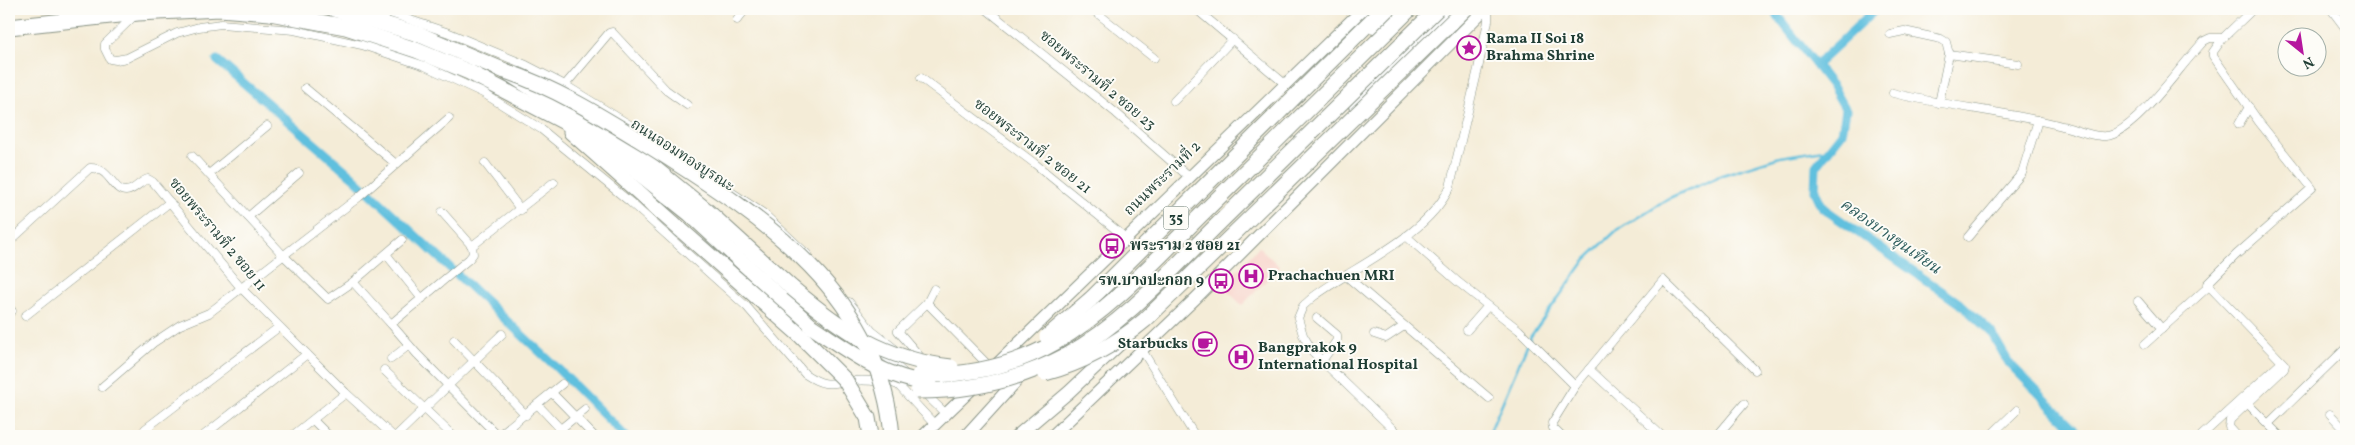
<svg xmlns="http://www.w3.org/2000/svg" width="2355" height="445" viewBox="0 0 2355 445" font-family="Vollkorn,'Noto Serif Thai',serif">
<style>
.built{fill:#f7d1c8}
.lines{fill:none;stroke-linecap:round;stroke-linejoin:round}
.stream{stroke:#60c0de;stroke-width:2.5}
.canal{stroke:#60c0de;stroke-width:9}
.minor-casing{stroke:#8a9486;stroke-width:9}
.secondary-casing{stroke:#8a9486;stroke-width:13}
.primary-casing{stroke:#8a9486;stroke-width:14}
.motorway-casing{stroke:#8a9486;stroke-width:17}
.minor{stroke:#fff;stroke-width:8}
.secondary{stroke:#fff;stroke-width:11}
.primary{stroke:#fff;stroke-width:12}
.motorway{stroke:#fff;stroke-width:15}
.motorway-bridge-casing{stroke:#8a9486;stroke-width:17;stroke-linecap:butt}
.motorway-bridge{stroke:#fff;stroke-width:15}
.labels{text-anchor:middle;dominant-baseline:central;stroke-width:4;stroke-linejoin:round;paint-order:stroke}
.shield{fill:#fdfcf7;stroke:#62766e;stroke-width:1}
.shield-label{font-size:14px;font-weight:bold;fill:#1f3d34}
.poi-label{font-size:15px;font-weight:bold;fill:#1f3d34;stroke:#fdfcf7;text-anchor:start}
.street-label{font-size:15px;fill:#1f3d34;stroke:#fdfcf7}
.water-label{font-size:16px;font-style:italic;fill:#2f5e5e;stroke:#fdfcf7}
</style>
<rect width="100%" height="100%" fill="#fdfcf7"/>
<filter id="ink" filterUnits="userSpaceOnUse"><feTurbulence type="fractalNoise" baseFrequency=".02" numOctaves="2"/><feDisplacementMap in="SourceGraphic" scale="10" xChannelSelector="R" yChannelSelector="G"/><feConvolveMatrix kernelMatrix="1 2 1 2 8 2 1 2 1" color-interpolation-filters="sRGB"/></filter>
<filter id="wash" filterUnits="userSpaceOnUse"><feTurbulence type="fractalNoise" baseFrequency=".0096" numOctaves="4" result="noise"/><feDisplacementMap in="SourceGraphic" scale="20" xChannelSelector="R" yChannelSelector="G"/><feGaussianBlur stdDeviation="1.12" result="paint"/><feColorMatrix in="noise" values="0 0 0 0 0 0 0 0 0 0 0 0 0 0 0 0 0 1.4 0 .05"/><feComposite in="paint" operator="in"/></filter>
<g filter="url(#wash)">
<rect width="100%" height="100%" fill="#f4ecd7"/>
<!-- built -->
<polygon class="built" points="1259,247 1280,267 1242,305 1222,286"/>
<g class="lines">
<!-- stream -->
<polyline class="stream" points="1488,436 1531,336 1586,259 1616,231 1667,199 1722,175 1780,157 1830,149"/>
<!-- canal -->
<g class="canal">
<polyline points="1772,9 1833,87 1846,110 1842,133 1816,166 1815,191 1823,208 1963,306 1991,332 2009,363 2081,436"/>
<polyline points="217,60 353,177 554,365 625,436"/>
<polyline points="1816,65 1876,9"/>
</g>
</g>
</g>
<g filter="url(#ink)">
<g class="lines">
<!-- minor casing -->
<g class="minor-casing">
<g id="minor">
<polyline points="378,9 449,33 526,65 565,85 630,125"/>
<polyline points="986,9 1116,113 1189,177"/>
<polyline points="1092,9 1154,58"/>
<polyline points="1196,9 1285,84"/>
<polyline points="2331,9 2346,29"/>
<path d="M134 16 105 44V49L110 59 116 60 127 58 177 33 199 27 221 24 294 30 362 45 425 66 483 93 541 129 630 202 747 307 805 374C826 388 831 383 853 381 866 379 879 382 892 383L898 385 935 425"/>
<polyline points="737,20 746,9"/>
<polyline points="1890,34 1904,31 1941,39 1946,42 1949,54"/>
<polyline points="921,78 1034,163 1126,238"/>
<polyline points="565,85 609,33 612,32 666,90 687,105"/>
<polyline points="305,88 396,164"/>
<path d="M1893 93C1949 107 2006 111 2062 126 2076 129 2100 141 2114 134 2145 119 2179 67 2204 41L2210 38H2223"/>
<polyline points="1174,101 1233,39"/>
<polyline points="1939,103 1949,54 2018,64"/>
<polyline points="2239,124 2249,107"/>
<polyline points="639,131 763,213 807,254"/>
<polyline points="192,156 283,255 328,299 353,282 402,240"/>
<polyline points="485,163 521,210"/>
<polyline points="209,174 267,126"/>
<polyline points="442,212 472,246"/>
<polyline points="248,217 299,173"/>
<polyline points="1406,236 1458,282 1519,330 1575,386"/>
<polyline points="1968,237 2022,173 2038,120"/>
<path d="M9 242 90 168C110 167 112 191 126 191 134 191 140 181 148 179L153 182 241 288 346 393 393 436"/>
<polyline points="386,254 422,299"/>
<polyline points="1345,275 1489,398"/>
<polyline points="353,282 391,324 469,259 473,254 472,246 554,182"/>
<polyline points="2138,301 2162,329"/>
<polyline points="849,302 872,331 895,349"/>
<polyline points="927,303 934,289"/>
<polyline points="9,308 12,311 9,313"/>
<polyline points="25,316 170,202"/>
<polyline points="1317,318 1337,335 1337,340 1322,361"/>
<polyline points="391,324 417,354 498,436"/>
<polyline points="1467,330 1488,306"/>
<polyline points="1374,334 1386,338 1404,326"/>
<polyline points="454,340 526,415"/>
<polyline points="2145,344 2208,287"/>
<polyline points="1142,350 1195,436"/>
<polyline points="882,353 905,374"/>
<polyline points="391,359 409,345"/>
<polyline points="922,359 898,331 927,303 991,368"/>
<polyline points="1589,369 1662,436"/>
<polyline points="384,370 453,436"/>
<polyline points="102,387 153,343 180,325 209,313 359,197 449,118"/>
<polyline points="922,391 946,414"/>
<polyline points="552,393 594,436"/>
<polyline points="538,405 567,436"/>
<polyline points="2251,407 2280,436"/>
<polyline points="2330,414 2346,431"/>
<polyline points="313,420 329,436"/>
<polyline points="2268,424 2346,348"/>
<polyline points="509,428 518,436"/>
<polyline points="145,429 279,327"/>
<polyline points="203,436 307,354"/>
<polyline points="292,436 346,393"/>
<polyline points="396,436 502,334"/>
<polyline points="498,436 562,384"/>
<polyline points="552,436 585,409"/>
<path d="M1400 436 1313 352 1303 335 1298 318 1303 306 1313 297C1356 265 1426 237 1450 187L1478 69 1488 21V9"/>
<polyline points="1561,436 1553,428 1552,423 1575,386 1663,280 1755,370"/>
<polyline points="1717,436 1744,404"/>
<polyline points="1990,436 2017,410"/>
<polyline points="2201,436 2282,362"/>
<polyline points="2237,436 2229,427 2230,420 2284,369 2285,365 2207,284 2236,255 2312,188 2259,122 2213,56 2213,52 2223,38 2253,9"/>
</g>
</g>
<!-- secondary casing -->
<g class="secondary-casing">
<g id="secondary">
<polyline points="996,365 1363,9"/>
<polyline points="923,436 976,385"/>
<polyline points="1052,436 1195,299 1485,9"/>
</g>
</g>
<!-- primary casing -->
<g class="primary-casing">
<g id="primary">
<polyline points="1374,27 1395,9"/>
<polyline points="1355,106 1453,9"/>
<polyline points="966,436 1045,349"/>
<polyline points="1017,436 1069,392 1120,344"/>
</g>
</g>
<!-- motorway casing -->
<g class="motorway-casing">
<g id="motorway">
<polyline points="334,9 418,34 505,71 647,162 705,209 792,288"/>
<polyline points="9,27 138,13 220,9 270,13 346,27 416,50 469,72 595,138 690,214 811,326"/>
<polyline points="571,132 681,230"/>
<polyline points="1091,299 1383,9"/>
</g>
</g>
<!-- minor -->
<use href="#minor" class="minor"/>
<!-- secondary -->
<use href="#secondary" class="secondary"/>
<!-- primary -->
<use href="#primary" class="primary"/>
<!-- motorway -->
<use href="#motorway" class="motorway"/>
<!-- motorway-bridge casing -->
<g class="motorway-bridge-casing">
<g id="motorway-bridge">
<path d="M505 71C559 89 607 120 656 150 765 219 880 295 892 436"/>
<polyline points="681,230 801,336 845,380 868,418 871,436"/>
<path d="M792 288C843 331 883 359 951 367"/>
<path d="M811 326C852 353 880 376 930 384"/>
<polyline points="1047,337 1091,299"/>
<path d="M1045 373C1083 363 1114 346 1145 320L1465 9"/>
<path d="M919 375C967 376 1014 366 1056 342 1114 308 1159 256 1206 210 1274 143 1342 76 1410 9"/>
<path d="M918 391C971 391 1020 380 1067 355 1126 322 1173 268 1221 221 1293 150 1365 80 1437 9"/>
</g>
</g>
<!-- motorway-bridge -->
<use href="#motorway-bridge" class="motorway-bridge"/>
</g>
</g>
<!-- icons -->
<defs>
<g id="sight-ring" transform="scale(1.25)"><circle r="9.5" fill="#fdfcf7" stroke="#b5179e" stroke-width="1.5"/><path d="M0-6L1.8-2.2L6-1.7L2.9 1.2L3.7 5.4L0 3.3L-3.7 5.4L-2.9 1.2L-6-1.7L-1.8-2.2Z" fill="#b5179e"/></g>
<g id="bus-ring" transform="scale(1.25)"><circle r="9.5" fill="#fdfcf7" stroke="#b5179e" stroke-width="1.5"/><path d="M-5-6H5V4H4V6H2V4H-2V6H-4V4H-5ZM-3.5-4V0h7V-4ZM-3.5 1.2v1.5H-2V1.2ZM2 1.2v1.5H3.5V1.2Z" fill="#b5179e"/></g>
<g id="hospital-ring" transform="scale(1.25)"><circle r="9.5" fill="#fdfcf7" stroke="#b5179e" stroke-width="1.5"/><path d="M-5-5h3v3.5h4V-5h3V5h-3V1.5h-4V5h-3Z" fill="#b5179e"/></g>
<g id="cafe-ring" transform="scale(1.25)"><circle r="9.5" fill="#fdfcf7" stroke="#b5179e" stroke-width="1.5"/><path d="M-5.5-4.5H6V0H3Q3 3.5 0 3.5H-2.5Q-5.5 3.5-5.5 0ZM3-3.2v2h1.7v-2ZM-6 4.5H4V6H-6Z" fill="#b5179e"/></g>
</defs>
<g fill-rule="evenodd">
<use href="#sight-ring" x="1469" y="48"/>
<use href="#bus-ring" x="1112" y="246"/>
<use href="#hospital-ring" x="1251" y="276"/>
<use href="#bus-ring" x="1221" y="281"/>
<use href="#cafe-ring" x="1205" y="344"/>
<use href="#hospital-ring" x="1241" y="357"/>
</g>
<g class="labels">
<!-- shield labels -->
<rect class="shield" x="1163.5" y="206.5" width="25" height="23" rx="4"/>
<g class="shield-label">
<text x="1176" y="218">35</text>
</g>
<!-- poi labels -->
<g class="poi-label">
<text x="1486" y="39">Rama II Soi 18<tspan x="1486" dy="17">Brahma Shrine</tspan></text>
<text x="1130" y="246">พระราม 2 ซอย 21</text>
<text x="1268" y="276">Prachachuen MRI</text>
<text x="1204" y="281" text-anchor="end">รพ.บางปะกอก 9</text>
<text x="1188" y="344" text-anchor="end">Starbucks</text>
<text x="1258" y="348">Bangprakok 9<tspan x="1258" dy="17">International Hospital</tspan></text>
</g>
<!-- street labels -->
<g class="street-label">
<text transform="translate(1097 81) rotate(40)">ซอยพระรามที่ 2 ซอย 23</text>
<text transform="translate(1032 147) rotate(38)">ซอยพระรามที่ 2 ซอย 21</text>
<text transform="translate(682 156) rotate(33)">ถนนจอมทองบูรณะ</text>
<text transform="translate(1163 179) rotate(-44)">ถนนพระรามที่ 2</text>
<text transform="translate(217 235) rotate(50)">ซอยพระรามที่ 2 ซอย 11</text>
</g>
<!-- water labels -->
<g class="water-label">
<text transform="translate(1890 237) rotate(35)">คลองบางขุนเทียน</text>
</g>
</g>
<!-- margin -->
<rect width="2355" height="445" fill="none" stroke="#fdfcf7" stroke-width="30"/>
<!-- north arrow -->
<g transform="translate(2302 52) rotate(150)"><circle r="24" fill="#fdfcf7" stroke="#a4b0a9"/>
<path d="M0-4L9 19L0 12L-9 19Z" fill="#b5179e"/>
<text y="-8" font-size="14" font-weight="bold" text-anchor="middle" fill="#1f3d34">N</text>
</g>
</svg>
